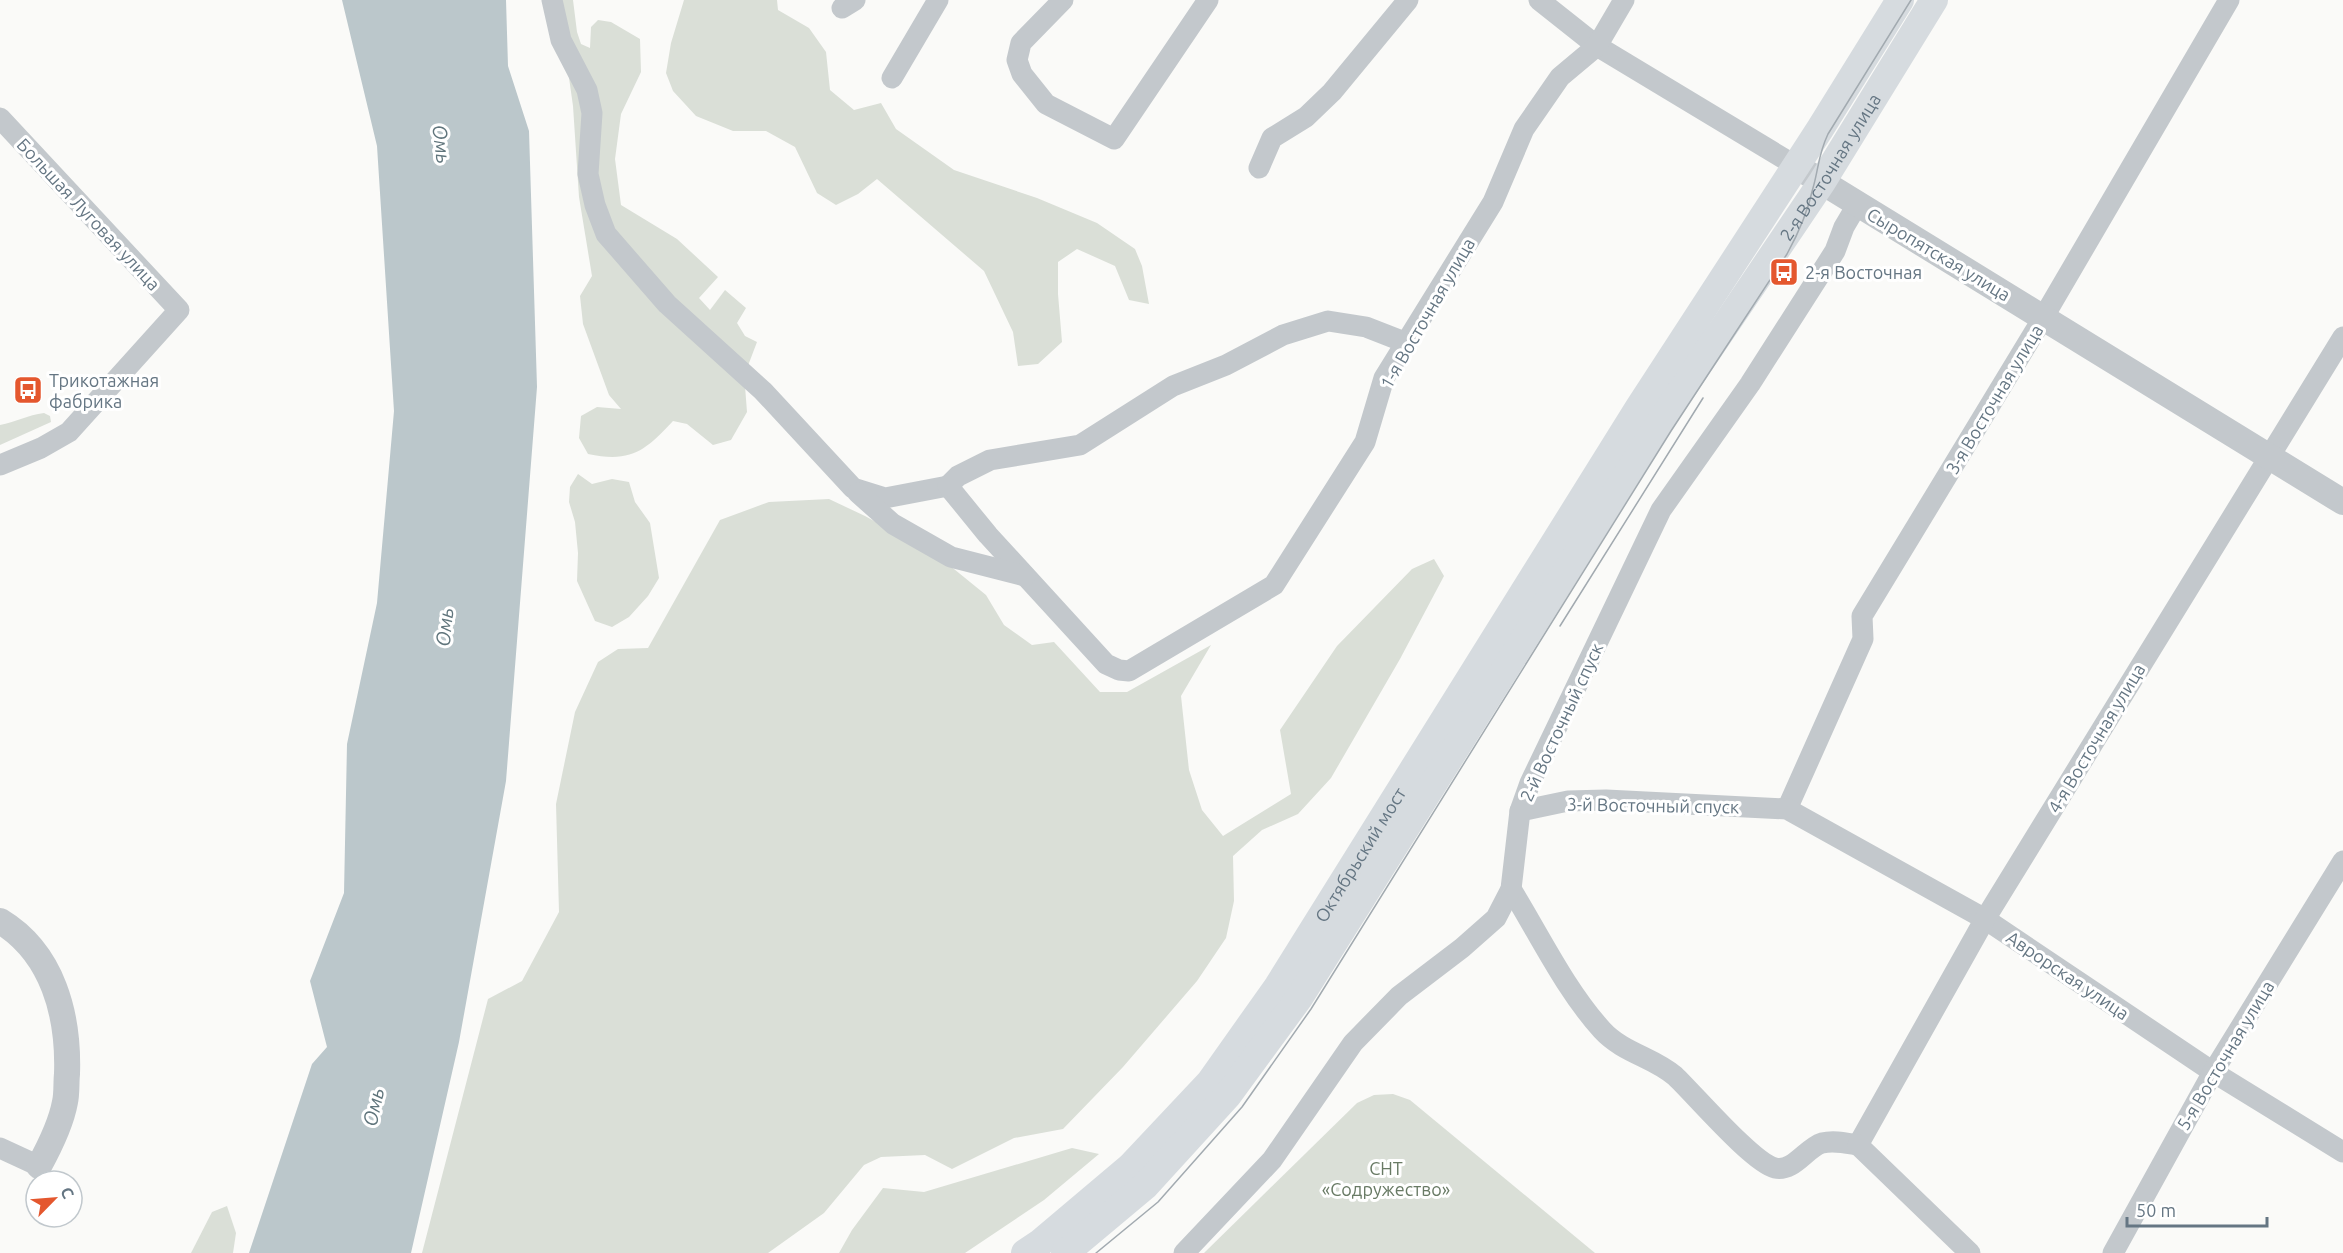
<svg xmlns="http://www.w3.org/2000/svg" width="2343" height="1253" viewBox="0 0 2343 1253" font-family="Ubuntu,sans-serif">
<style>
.green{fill:#dadfd7}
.water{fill:#bbc7cb}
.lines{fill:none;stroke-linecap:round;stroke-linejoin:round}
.minor{stroke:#c3c8cc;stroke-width:21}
.tertiary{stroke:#c3c8cc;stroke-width:26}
.secondary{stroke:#d6dbdf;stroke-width:28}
.tram{stroke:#a2aab0;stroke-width:1.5}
.labels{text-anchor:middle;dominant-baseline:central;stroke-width:6;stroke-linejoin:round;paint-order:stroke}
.street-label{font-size:18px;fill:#657683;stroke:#fff}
.poi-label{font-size:18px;fill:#657683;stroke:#fff;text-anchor:start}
.park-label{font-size:18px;fill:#687a64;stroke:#fff}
.water-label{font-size:20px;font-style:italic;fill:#60757c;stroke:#fff}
</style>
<rect width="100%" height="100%" fill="#fafaf8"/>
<!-- green -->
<g class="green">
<path d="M558 0H573L577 32 581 44 590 48 591 27 598 20 611 22 640 39 641 72 621 114 615 159 621 205 677 239 718 277 699 298 710 310 725 290 746 308 737 323 745 336 757 342 749 363 745 386 747 412 731 440 713 445 687 424 673 421C645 451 631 463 588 454L579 438 581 416 597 407 621 409 609 395 583 324 580 296 592 276 579 197 573 106Z"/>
<polygon points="684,0 777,0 778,10 809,28 826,52 830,90 854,110 881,103 896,129 954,170 1037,198 1097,223 1135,249 1142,266 1149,304 1129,300 1115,266 1077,249 1058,262 1058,294 1062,342 1038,364 1018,366 1013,332 984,271 877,179 858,194 836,205 817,193 795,147 766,131 733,131 696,116 673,91 666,73 671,43"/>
<path d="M44 413 50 416 51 422 0 445V425C15 422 28 415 44 413Z"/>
<polygon points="578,474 592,484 612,479 629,482 635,502 650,523 659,578 648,596 629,617 612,627 595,621 577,581 578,553 575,522 569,502 570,487"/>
<polygon points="829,499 865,516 938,556 986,595 1004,625 1032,645 1054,642 1100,692 1127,692 1211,645 1181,696 1189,770 1202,810 1223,836 1291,794 1280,730 1337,646 1412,569 1434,559 1444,576 1400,659 1331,778 1298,814 1262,830 1233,856 1234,901 1226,938 1197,981 1123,1067 1063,1129 1014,1138 952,1169 925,1155 881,1157 864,1165 824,1213 768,1253 422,1253 488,999 522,981 559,912 556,804 575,712 598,662 618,649 648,648 720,520 769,502"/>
<polygon points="1393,1094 1410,1100 1595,1253 1204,1253 1357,1103 1374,1095"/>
<polygon points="1072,1148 1099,1154 1044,1200 965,1253 839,1253 852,1230 883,1188 924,1192"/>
<polygon points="227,1206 236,1233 233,1253 191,1253 212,1212"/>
</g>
<!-- water -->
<polygon class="water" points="342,0 506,0 508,66 529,131 537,387 506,781 459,1042 411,1253 249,1253 312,1064 327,1047 310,981 344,893 347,744 377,603 394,411 377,146"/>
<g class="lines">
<!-- minor -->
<g class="minor">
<polyline points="552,0 561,40 587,90 592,113 588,174 595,205 606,234 667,304 763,391 853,488 885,498 948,486"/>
<polyline points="1063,0 1021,43 1017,60 1022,74 1046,104 1114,139 1208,0"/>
<polyline points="1539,0 1597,46 1796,166"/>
<polyline points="842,8 855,0"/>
<polyline points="892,78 938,0"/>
<polyline points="0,118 179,310 69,432 41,448 0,465"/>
<polyline points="1259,168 1272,138 1306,117 1332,92 1408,0"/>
<polyline points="948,486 988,535 1106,664 1119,670 1129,671 1274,585 1365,442 1384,378 1493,202 1524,129 1560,77 1597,46 1624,0"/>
<polyline points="948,486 958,476 990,460 1080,445 1173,386 1226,365 1283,335 1328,321 1366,327 1407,343"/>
<polyline points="858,493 893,524 951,557 1025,576"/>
<polyline points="1787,809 1863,639 1862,616 2043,318 2229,0"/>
<polyline points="1520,811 1568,801 1606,800 1787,809 1985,919 2213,1072 2343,1152"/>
<path d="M1511 889C1540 936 1565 989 1602 1030 1623 1053 1653 1057 1675 1076 1695 1095 1753 1163 1775 1168 1794 1172 1806 1148 1822 1143 1834 1140 1846 1143 1858 1145"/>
<polyline points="1858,1145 1985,919 2343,337"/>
<polyline points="1858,1145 1970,1253"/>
<polyline points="0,1148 39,1166"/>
<polyline points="1184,1253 1272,1160 1353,1043 1399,996 1462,948 1496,918 1511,889 1520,811 1530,783 1661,510 1750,384 1835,251 1844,227 1857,205"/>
<polyline points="2113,1253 2213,1072 2343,861"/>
</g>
<!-- tertiary -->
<g class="tertiary">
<polyline points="1796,166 2343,502"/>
<path d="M0 921C53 953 69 1015 67 1074 66 1083 67 1093 65 1102 61 1124 50 1146 39 1166"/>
</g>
<!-- secondary -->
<g class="secondary">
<path id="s1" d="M1025 1253 1040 1243 1130 1167 1210 1082 1278 986 1638 409 1820 129 1900 0"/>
<path id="s2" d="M1065 1253 1145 1186 1228 1095 1299 998 1660 422 1822 182 1934 0"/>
</g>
<!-- tram -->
<g class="tram">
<polyline points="1560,626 1703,398"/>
<path d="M1096 1253 1158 1202 1242 1107 1311 1009 1671 431 1787 254C1798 234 1808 211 1813 188 1819 167 1818 155 1828 134L1911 0"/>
</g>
</g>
<!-- icons -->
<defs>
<g id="bus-square" transform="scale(1.5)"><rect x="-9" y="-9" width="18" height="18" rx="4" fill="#e4572e" stroke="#fff"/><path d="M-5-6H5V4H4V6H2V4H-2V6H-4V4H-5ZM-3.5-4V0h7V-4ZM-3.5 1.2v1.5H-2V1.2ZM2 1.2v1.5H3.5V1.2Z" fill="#fff"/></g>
</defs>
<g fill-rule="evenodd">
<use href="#bus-square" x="1784" y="272"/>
<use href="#bus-square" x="28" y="390"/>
</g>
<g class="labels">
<!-- street labels -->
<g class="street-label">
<text stroke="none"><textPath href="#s2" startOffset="1334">2-я Восточная улица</textPath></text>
<text transform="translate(89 214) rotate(47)">Большая Луговая улица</text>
<text transform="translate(1939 254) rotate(31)">Сыропятская улица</text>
<text transform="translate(1427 313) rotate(-60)">1-я Восточная улица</text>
<text transform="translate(1994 399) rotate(-59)">3-я Восточная улица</text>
<text transform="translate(1561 722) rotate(-65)">2-й Восточный спуск</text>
<text transform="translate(2096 738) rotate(-59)">4-я Восточная улица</text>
<text transform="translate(1653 805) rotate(1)">3-й Восточный спуск</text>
<text stroke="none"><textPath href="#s1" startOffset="525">Октябрьский мост</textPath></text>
<text transform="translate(2068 975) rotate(34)">Аврорская улица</text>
<text transform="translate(2225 1055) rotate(-59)">5-я Восточная улица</text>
</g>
<!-- poi labels -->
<g class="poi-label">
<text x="1805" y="272">2-я Восточная</text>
<text x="49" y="380">Трикотажная<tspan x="49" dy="21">фабрика</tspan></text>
</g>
<!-- park labels -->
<g class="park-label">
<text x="1386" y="1168">СНТ<tspan x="1386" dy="21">«Содружество»</tspan></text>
</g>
<!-- water labels -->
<g class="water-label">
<text transform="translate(442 144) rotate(83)">Омь</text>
<text transform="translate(444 627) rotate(-84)">Омь</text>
<text transform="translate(373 1107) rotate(-78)">Омь</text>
</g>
</g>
<!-- north arrow -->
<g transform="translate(54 1199) rotate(65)"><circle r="28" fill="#ffffff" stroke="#c1c8cd" stroke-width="1.5"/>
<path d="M0-4.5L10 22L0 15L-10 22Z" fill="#e4572e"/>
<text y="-9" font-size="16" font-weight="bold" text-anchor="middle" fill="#657683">С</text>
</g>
<!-- scale -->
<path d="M2127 1217v9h140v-9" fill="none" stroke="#657683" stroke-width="3"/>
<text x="2136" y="1217" font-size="18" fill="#657683" stroke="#ffffff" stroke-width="4.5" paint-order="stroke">50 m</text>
</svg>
